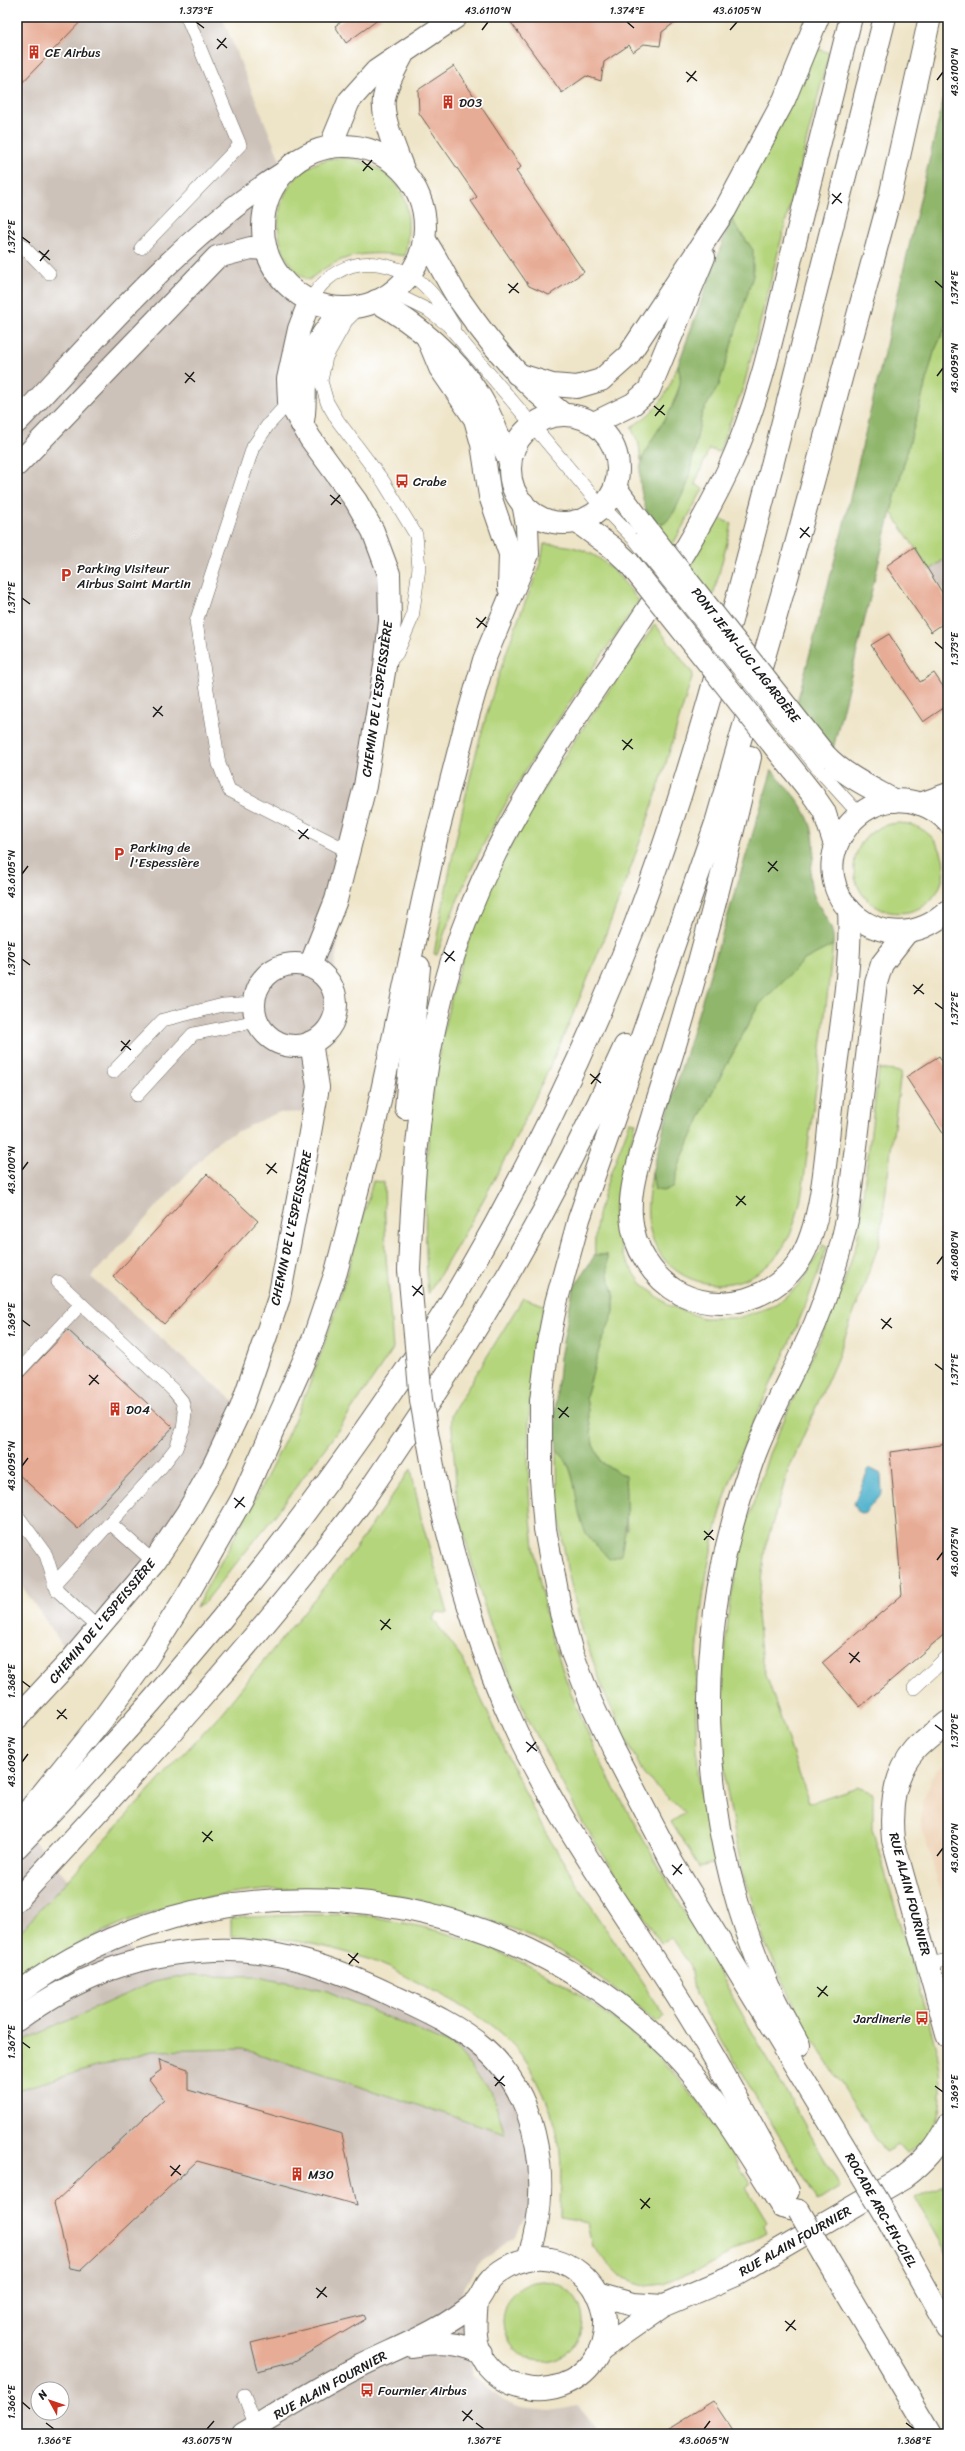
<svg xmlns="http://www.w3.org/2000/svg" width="965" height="2451" viewBox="0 0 965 2451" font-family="Sriracha,sans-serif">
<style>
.built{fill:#efd6bb}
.industrial{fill:#cdc2b9;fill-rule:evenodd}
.green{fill:#b5d57d;stroke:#68784c}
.forest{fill:#90b66c;stroke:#566944}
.water{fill:#4cb0cb;stroke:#346674}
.building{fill:#e7ac95}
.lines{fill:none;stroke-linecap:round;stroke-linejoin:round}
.lane-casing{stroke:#666258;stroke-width:14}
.street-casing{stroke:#666258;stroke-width:24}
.secondary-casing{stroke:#666258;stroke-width:24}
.highway-casing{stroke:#666258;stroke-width:24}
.lane{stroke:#fff;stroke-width:13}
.street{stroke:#fff;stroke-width:22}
.secondary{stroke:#fff;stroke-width:22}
.highway{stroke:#fff;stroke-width:22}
.lane-bridge-casing{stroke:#666258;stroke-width:14;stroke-linecap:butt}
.secondary-bridge-casing{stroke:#666258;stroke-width:24;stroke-linecap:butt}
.highway-bridge-casing{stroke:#666258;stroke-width:24;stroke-linecap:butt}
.lane-bridge{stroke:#fff;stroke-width:13}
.secondary-bridge{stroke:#fff;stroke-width:22}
.highway-bridge{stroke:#fff;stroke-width:22}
.ticks{fill:none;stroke:#1c1c1c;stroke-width:1.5}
.labels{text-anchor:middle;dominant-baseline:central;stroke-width:3.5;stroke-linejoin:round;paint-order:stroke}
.poi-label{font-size:13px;fill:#1c1c1c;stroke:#fff;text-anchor:start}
.street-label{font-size:13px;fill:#1c1c1c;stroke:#fff}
.neatline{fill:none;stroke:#1c1c1c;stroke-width:1.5}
.ticks-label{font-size:10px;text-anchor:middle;fill:#1c1c1c}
</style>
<rect width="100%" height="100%" fill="#fff"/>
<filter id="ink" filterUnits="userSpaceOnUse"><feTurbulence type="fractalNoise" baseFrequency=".025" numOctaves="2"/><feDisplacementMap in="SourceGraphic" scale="8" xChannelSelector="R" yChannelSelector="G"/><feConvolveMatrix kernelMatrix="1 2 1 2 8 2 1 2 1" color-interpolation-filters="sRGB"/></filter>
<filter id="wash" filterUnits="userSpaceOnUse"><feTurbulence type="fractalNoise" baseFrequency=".012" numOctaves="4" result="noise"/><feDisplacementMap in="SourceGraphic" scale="16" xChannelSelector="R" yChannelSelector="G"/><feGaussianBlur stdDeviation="0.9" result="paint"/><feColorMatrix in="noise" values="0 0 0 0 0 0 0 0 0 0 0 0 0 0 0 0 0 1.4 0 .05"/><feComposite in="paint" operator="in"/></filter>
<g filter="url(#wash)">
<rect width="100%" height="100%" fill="#eee4c7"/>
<!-- built -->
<polygon class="built" points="948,1760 948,1917 922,1828 922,1802 935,1772"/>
<!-- industrial -->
<g class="industrial">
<polygon points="17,17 222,17 282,165 261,195 257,247 275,282 298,314 302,425 389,574 385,666 327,1009 314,1112 277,1113 219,1140 91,1277 241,1408 213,1467 72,1659 17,1579"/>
<polygon points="948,556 948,597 930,570"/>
<path d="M17 1822 148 1970 181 1953H270L443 2021 516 2087 539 2207 520 2224 515 2236 476 2266 461 2294 472 2375 504 2401 522 2408 550 2411 578 2406 601 2434H17ZM38 2389H62V2413H38Z"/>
</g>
<!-- green -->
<g class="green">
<polygon points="816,48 829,53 744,385 719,452 709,449 695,484 703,489 671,548 654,526 665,523 674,512 687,485 702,413 719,385 753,250 731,219"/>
<path d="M350 158C406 173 414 204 405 256 367 250 340 254 309 280 299 277 291 266 286 257 267 219 284 169 329 159 336 158 344 158 350 158Z"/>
<polygon points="945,329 948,333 948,556 930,570 891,512 934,352"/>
<path d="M678 365 681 382 668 416 641 461 639 444 631 427C660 409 666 396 678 365Z"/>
<polygon points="718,518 732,524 712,600 688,569"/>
<path d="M544 544C595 545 609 563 639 601 563 713 479 824 437 955L434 954C450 864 468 774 495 686 503 663 511 638 520 615 529 592 541 569 544 544Z"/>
<path d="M655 624 693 674C676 728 661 783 642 836 586 995 518 1151 428 1294 419 1156 432 1013 491 886 534 792 597 709 655 624Z"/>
<circle cx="899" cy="868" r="45"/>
<path d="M833 945C826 1007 819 1069 810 1131 804 1171 804 1219 779 1253 742 1302 665 1292 650 1230 645 1211 649 1192 652 1173L655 1190 673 1187 681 1160 709 1098 758 1006 804 960Z"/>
<path d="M879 1069 901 1072 879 1244 837 1359 788 1471 765 1548 757 1615 762 1662 809 1803 857 1787 873 1793V1831L937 2051C941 2077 946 2109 931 2132 926 2141 913 2148 906 2154L898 2145 885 2152 804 2026 765 1943 741 1866 725 1780 722 1692 729 1607 746 1526 769 1454 842 1289 857 1242Z"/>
<path d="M630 1122 636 1123 618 1188 616 1224 623 1256 641 1283 668 1305 703 1318H738L776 1305 803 1281 823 1245 827 1247C801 1329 757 1404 729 1485 701 1569 692 1661 697 1749 698 1765 698 1782 701 1797 704 1819 710 1841 715 1863L699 1867 671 1822 685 1813 644 1775 606 1697 583 1633 567 1568 558 1510 557 1450C574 1462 580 1511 586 1532L627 1529 625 1476 602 1463 593 1445 586 1397 600 1346 614 1312V1293L608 1276 607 1255H595C592 1208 615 1165 630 1122Z"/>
<path d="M373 1181 384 1182 386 1256 393 1349 336 1433 276 1514 205 1602 196 1607C231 1543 268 1480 297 1414 329 1341 352 1258 373 1181Z"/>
<path d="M523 1298 544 1305C519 1422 523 1551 561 1665 574 1704 591 1741 608 1777L840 2187 818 2201 695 1995 690 1966 672 1937 661 1943 584 1825 524 1711 500 1654 479 1589 458 1511 451 1415Z"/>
<path d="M411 1469 422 1522 448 1613 436 1612 433 1619 462 1658 537 1818 581 1891 665 2016 658 2023C615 1988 570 1952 518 1931 401 1882 268 1874 147 1914 101 1929 58 1955 17 1981V1935L222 1712 355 1549Z"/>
<path d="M296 1915C317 1915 338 1914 359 1915 372 1916 385 1919 398 1922 499 1940 594 1992 666 2065 700 2100 725 2142 750 2184L746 2187 767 2222 764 2225 767 2232 701 2269 663 2284 646 2286 621 2277 592 2247 587 2223 560 2218C560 2186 564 2152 554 2121 546 2096 532 2067 515 2047 491 2021 459 2003 428 1988 411 1979 394 1969 376 1962 330 1945 279 1936 231 1936V1918Z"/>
<polygon points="190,1975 258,1976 325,1990 455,2047 492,2094 505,2133 243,2049 152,2051 17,2090 17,2047 26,2039 153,1982"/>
<polygon points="948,2183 948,2255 916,2199"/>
<circle cx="543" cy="2321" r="40"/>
</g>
<!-- forest -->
<g class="forest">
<polygon points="948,80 948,322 934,352 891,512 833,749 796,706 843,528"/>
<path d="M731 219 753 250V276L719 385 702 413 687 485 674 512 665 523 654 526C644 512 636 478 642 461 650 435 676 412 680 383 681 378 679 370 678 365Z"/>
<path d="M772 770C791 793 814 813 814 846 815 858 808 873 811 885 814 907 836 922 833 945L804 960 758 1006 709 1098 681 1160 673 1187 663 1191 655 1190 652 1173 669 1109Z"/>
<path d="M595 1255H607L608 1275 614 1293V1312L600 1346 586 1397 593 1445 602 1463 625 1476C627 1503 627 1528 621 1555L609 1559C602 1550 592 1542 586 1533 573 1510 579 1466 557 1450L555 1412 560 1358 573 1289Z"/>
</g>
<!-- water -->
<path class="water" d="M869 1468 881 1474 882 1493 864 1514 858 1512 854 1503C856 1501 867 1472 869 1468Z"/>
<g id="blocks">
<!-- building -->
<g class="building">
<polygon points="17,17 85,17 17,88"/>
<polygon points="348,17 382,17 346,43 335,26"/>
<polygon points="507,17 682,17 662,32 660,46 644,44 633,52 629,45 604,62 601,81 586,76 562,93"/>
<polygon points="454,66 521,167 516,171 584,272 549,295 529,286 471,201 477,197 419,113 418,90"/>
<polygon points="914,547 948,602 948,620 931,632 886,566"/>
<polygon points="889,634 920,682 934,673 948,694 948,705 923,722 871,645"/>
<polygon points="939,1056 948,1070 948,1141 906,1077"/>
<polygon points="207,1174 258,1221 164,1324 113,1277"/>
<polygon points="68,1330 173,1427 78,1529 17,1473 17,1383"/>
<polygon points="948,1444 948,1631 860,1707 822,1663 902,1595 890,1452"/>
<polygon points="159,2059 188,2069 188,2090 342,2134 357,2205 197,2161 81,2270 70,2268 54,2203 164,2099 149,2079 161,2070"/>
<polygon points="364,2315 366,2319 293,2362 258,2371 251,2343"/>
<polygon points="713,2401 735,2434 660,2434"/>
</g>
</g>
</g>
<g filter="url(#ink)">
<use href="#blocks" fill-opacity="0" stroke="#666258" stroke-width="1"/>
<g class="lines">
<!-- lane casing -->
<g class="lane-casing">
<g id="lane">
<polyline points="17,240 49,273"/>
<polyline points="141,248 240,145 187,17"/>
<polyline points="391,292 428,310 448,325 594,498 635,540"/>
<path d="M310 300C330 269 358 256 394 268 400 270 407 271 411 275 431 288 442 306 454 326"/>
<polyline points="361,306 346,321 326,357 321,381 327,402 338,421 383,481 416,535 419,568 412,618 397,653 386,665"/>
<polyline points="289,402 268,425 253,447 196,622 219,764 229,790 348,851"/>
<polyline points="820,771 859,814"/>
<polyline points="113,1072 163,1020 223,1005 254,1003"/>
<polyline points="137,1095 193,1034 257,1021"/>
<polyline points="17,1373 81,1304"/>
<polyline points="17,1515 46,1555 57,1590 99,1629"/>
<polyline points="110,1523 154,1562"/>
<polyline points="54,1584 162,1466 176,1448 183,1429 185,1413 182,1401 173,1390 58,1282"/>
<polyline points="914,1688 948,1656"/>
<polyline points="928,1964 948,1960"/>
<polyline points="244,2395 258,2432"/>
</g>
</g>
<!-- street casing -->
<g class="street-casing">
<g id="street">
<polyline points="310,300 299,329 288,379 289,402 310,438 356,501 373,531 389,574 390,621 385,666 365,786 336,900 310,966"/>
<path d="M17 422C101 334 181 236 285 172"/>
<path d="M302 425C306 411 304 399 305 385 305 356 325 327 345 308"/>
<polyline points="17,465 217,257 251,248 266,249"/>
<circle cx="295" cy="1005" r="41"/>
<polyline points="17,1718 72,1659 154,1562 187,1513 213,1467 241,1408 279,1298 304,1167 318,1087 311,1042"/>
<path d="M948 1722C937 1731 925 1739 915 1750 893 1775 890 1808 893 1840L948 2037"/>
<polyline points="597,2294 633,2304 663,2306"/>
<path d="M412 2346C437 2342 459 2341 482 2354"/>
<path d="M600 2350 663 2306 736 2275 904 2177C924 2162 937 2147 948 2125"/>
<path d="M243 2434C281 2411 319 2387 358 2367 398 2347 441 2332 475 2303 481 2298 484 2289 488 2283 497 2271 514 2262 528 2259 565 2251 602 2283 605 2319 609 2385 525 2415 485 2362 473 2345 475 2321 477 2302"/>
</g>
</g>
<!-- secondary casing -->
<g class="secondary-casing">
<g id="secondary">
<path d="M402 56C395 69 387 83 384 98 381 118 397 153 404 172"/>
<circle cx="344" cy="227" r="81"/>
<polyline points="330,147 349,101 376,71 456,17"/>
<path d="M424 239C438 259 447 282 461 302 490 344 523 384 564 415"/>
<path d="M376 301C415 323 452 354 477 392 492 413 498 439 510 461"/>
<circle cx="564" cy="469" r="54"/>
<polyline points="615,487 644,526"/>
<polyline points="576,521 613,548 629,563"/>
<path d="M825 755C845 776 870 787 895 801"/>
<polyline points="813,795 824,811 836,848"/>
<polyline points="920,804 948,794"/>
<path d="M948 822C934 806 911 798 890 801 872 804 856 814 845 830 800 894 885 969 948 911"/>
</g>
</g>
<!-- highway casing -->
<g class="highway-casing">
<g id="highway">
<polyline points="428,339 440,368 475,419 482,444 490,496 510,554 509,588"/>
<polyline points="517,374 552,385 577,387 601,380 628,356 725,210 784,100 818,17"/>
<polyline points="594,423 633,404 649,390 704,257"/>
<path d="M750 757C730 845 708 934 682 1021 671 1060 657 1099 646 1138 638 1163 629 1190 631 1216 633 1248 653 1279 681 1294 723 1314 773 1299 799 1261 825 1222 827 1137 833 1089 840 1030 852 969 849 909"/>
<polyline points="406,1108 419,967"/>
<path d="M409 1270C414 1145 424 1021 472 905 536 747 657 621 729 468 760 400 775 326 792 254 811 175 832 96 851 17"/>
<path d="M438 1494C458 1575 481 1656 517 1733 561 1825 622 1909 677 1996 717 2059 752 2125 788 2191"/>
<polyline points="17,1825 102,1720 148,1657 190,1590 242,1499 313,1340 336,1272 375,1123 437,835 466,723 484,660 528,554 527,525 523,503"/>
<path d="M17 1847C147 1714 268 1570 374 1417 401 1378 429 1338 454 1297 524 1178 585 1054 635 925 692 776 731 622 771 469 809 318 847 168 885 17"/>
<path d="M17 1900C135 1773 253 1646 357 1508 376 1482 393 1455 411 1429 494 1307 565 1180 625 1046"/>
<path d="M17 1994C209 1850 481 1875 655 2035 708 2083 744 2147 782 2207L799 2211"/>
<path d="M17 2020C80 1975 137 1953 215 1950 278 1948 335 1968 391 1995 423 2010 457 2025 484 2048 542 2099 552 2189 528 2259"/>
<path d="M799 2045C788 2024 776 2004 767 1983 695 1818 690 1631 752 1462 769 1414 795 1370 815 1324 829 1290 839 1256 847 1220L876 983 882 964 907 932"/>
<polyline points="859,2171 673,1864 613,1749 591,1702 572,1653 561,1613 545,1529 541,1479 541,1401 548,1343 556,1303 579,1219 716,823 788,574 890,197 930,17"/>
<polyline points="887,2218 948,2328"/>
<polyline points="824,2254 931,2434"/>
</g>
</g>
<!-- lane -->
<use href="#lane" class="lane"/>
<!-- street -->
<use href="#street" class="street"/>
<!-- secondary -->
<use href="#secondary" class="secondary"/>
<!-- highway -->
<use href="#highway" class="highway"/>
<!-- lane-bridge casing -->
<g class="lane-bridge-casing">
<polyline id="lane-bridge" points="635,540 820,771"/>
</g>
<!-- secondary-bridge casing -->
<g class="secondary-bridge-casing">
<g id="secondary-bridge">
<polyline points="644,526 825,755"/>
<polyline points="629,563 813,795"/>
</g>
</g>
<!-- highway-bridge casing -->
<g class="highway-bridge-casing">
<g id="highway-bridge">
<polyline points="409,1270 421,1400 438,1494"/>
<polyline points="859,2171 887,2218"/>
<polyline points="799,2211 824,2254"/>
</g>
</g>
<!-- lane-bridge -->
<use href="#lane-bridge" class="lane-bridge"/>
<!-- secondary-bridge -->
<use href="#secondary-bridge" class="secondary-bridge"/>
<!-- highway-bridge -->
<use href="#highway-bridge" class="highway-bridge"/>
</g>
</g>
<!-- ticks -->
<path class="ticks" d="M196 22 204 28M627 22 634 28M482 30 488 22M730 30 737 22M217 39 227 48M217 49 226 38M686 72 697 81M937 80 943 72M687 82 696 71M362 161 373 170M363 171 372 160M832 194 842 203M832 204 841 193M22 237 30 243M39 251 50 260M40 261 49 250M935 281 943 288M508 284 519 293M509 293 518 283M185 373 195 382M937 376 943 368M185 383 194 372M654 406 665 415M655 416 664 405M330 495 341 504M331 505 340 495M800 528 810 537M800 538 809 527M22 598 30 604M476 618 487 627M477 628 486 617M935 642 943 649M153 707 163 716M153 717 162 706M622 740 633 749M623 750 632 739M298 830 309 839M299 839 308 829M768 862 778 871M768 872 777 861M22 874 28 866M444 952 455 961M22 959 30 965M445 962 454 951M913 985 924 994M914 994 923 984M935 1003 943 1009M121 1041 131 1050M121 1051 130 1040M590 1074 601 1083M591 1084 600 1073M266 1164 277 1173M22 1170 28 1162M267 1174 276 1163M736 1196 746 1205M736 1206 745 1196M937 1264 943 1256M412 1286 423 1295M413 1296 422 1285M881 1319 892 1328M22 1320 30 1326M882 1329 891 1318M935 1364 943 1370M89 1375 99 1384M89 1385 98 1375M558 1408 569 1417M559 1418 568 1407M22 1466 28 1458M234 1498 245 1507M235 1508 244 1497M704 1531 714 1540M704 1540 713 1530M937 1560 943 1552M380 1620 391 1629M381 1630 390 1619M849 1653 860 1662M850 1663 859 1652M22 1681 30 1687M57 1710 67 1719M57 1719 66 1709M935 1725 943 1731M526 1742 537 1751M527 1752 536 1742M22 1762 28 1754M202 1832 213 1841M203 1842 212 1831M937 1856 943 1848M672 1865 682 1874M673 1875 682 1864M348 1954 359 1963M349 1964 358 1953M817 1987 828 1996M818 1997 827 1986M22 2042 30 2048M494 2077 505 2086M495 2086 504 2076M935 2086 943 2092M170 2166 181 2175M171 2176 180 2165M640 2199 650 2208M641 2209 650 2198M316 2288 327 2297M317 2298 326 2287M785 2321 796 2330M786 2331 795 2320M22 2402 30 2409M462 2411 473 2420M463 2421 472 2410M46 2423 54 2429M476 2423 484 2429M906 2423 914 2429M207 2429 214 2421M704 2429 710 2421"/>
<!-- icons -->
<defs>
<g id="building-bare" transform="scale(1.08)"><path d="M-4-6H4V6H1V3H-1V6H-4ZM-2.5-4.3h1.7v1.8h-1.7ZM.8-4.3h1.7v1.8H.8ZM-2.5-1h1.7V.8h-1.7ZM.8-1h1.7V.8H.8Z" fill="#c8321e" stroke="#fff" stroke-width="2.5" paint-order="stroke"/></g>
<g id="bus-bare" transform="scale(1.08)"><path d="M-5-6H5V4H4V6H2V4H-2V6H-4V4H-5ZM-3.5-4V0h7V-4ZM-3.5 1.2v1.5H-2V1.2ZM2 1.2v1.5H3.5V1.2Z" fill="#c8321e" stroke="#fff" stroke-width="2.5" paint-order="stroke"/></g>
<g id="parking-bare" transform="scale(1.08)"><path d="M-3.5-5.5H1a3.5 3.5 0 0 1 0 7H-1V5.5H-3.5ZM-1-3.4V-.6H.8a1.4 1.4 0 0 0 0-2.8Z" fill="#c8321e" stroke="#fff" stroke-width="2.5" paint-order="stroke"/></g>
</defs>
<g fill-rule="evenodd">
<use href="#building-bare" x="34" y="52"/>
<use href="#building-bare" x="448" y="102"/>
<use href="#bus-bare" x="402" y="481"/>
<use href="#parking-bare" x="66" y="575"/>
<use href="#parking-bare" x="119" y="854"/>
<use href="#building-bare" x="115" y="1409"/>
<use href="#bus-bare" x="922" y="2018"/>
<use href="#building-bare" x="297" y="2174"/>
<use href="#bus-bare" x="367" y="2390"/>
</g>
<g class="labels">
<!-- poi labels -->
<g class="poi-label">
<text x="45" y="52">CE Airbus</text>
<text x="459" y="102">D03</text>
<text x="413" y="481">Crabe</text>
<text x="77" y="568">Parking Visiteur<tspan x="77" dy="15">Airbus Saint Martin</tspan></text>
<text x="130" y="847">Parking de<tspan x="130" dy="15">l'Espessière</tspan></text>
<text x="126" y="1409">D04</text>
<text x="911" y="2018" text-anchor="end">Jardinerie</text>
<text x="308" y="2174">M30</text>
<text x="378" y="2390">Fournier Airbus</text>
</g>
<!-- street labels -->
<g class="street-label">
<text transform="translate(746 655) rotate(52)">PONT JEAN-LUC LAGARDÈRE</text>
<text transform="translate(377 699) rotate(-82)">CHEMIN DE L'ESPEISSIÈRE</text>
<text transform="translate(291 1228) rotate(-78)">CHEMIN DE L'ESPEISSIÈRE</text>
<text transform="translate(102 1621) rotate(-50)">CHEMIN DE L'ESPEISSIÈRE</text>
<text transform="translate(910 1894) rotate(75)">RUE ALAIN FOURNIER</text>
<text transform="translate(881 2210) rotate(60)">ROCADE ARC-EN-CIEL</text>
<text transform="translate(795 2241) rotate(-30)">RUE ALAIN FOURNIER</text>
<text transform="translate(330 2385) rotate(-29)">RUE ALAIN FOURNIER</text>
</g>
</g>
<!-- margin -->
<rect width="965" height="2451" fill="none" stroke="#fff" stroke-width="44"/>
<!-- north arrow -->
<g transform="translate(50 2401) rotate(310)"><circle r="19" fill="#ffffff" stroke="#a4a4a4"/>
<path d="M0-3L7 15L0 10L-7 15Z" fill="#c8321e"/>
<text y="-6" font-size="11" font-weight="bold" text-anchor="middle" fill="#1c1c1c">N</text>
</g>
<rect x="22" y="22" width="921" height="2407" class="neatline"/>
<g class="ticks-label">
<text x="196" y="14">1.373°E</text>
<text x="488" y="14">43.6110°N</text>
<text x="627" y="14">1.374°E</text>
<text x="737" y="14">43.6105°N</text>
<text transform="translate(954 72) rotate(-90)" y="4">43.6100°N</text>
<text transform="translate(11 237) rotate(-90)" y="4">1.372°E</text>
<text transform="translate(954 288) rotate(-90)" y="4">1.374°E</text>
<text transform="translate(954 368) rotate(-90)" y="4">43.6095°N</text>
<text transform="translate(11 598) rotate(-90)" y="4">1.371°E</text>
<text transform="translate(954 649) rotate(-90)" y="4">1.373°E</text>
<text transform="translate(11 874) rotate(-90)" y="4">43.6105°N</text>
<text transform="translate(11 959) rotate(-90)" y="4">1.370°E</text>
<text transform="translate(954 1009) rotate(-90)" y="4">1.372°E</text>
<text transform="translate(11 1170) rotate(-90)" y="4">43.6100°N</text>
<text transform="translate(954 1256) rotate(-90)" y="4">43.6080°N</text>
<text transform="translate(11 1320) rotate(-90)" y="4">1.369°E</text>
<text transform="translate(954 1370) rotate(-90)" y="4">1.371°E</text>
<text transform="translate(11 1466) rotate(-90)" y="4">43.6095°N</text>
<text transform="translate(954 1552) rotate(-90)" y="4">43.6075°N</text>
<text transform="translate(11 1681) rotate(-90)" y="4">1.368°E</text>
<text transform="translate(954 1731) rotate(-90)" y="4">1.370°E</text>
<text transform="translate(11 1762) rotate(-90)" y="4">43.6090°N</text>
<text transform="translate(954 1848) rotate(-90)" y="4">43.6070°N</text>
<text transform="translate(11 2042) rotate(-90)" y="4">1.367°E</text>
<text transform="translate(954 2092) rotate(-90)" y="4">1.369°E</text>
<text transform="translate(11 2402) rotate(-90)" y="4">1.366°E</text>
<text x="54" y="2444">1.366°E</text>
<text x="207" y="2444">43.6075°N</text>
<text x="484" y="2444">1.367°E</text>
<text x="704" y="2444">43.6065°N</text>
<text x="914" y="2444">1.368°E</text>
</g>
</svg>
